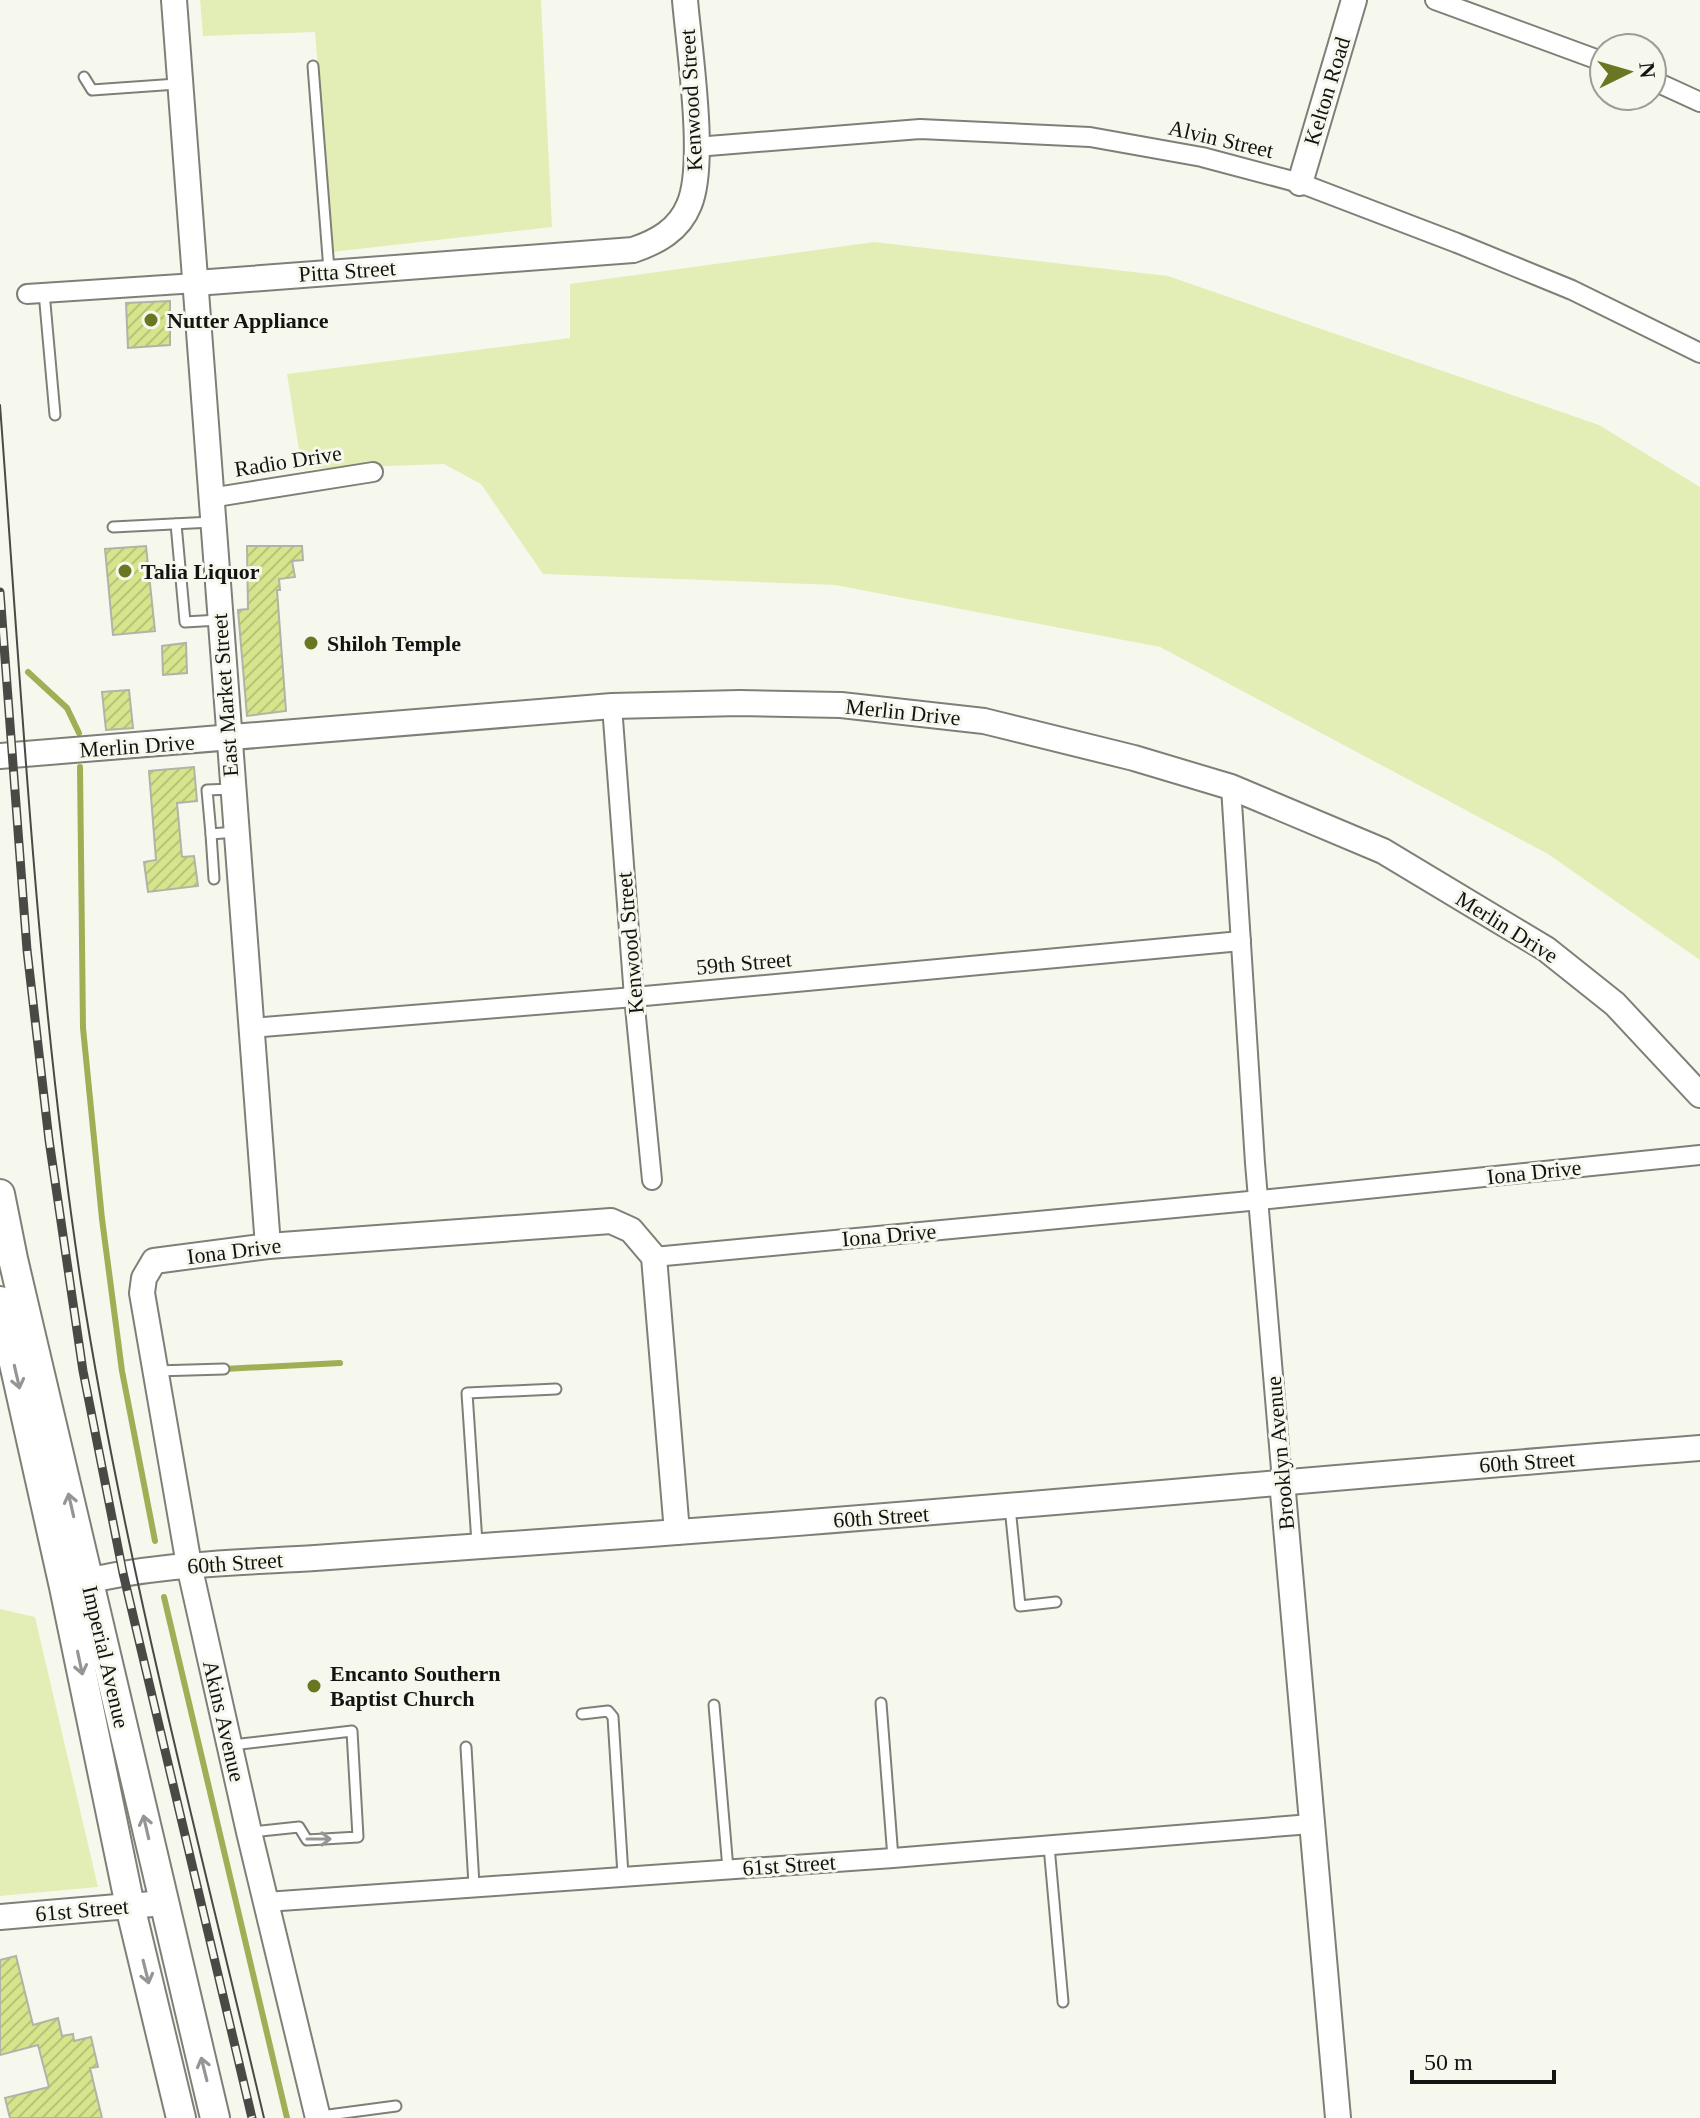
<svg xmlns="http://www.w3.org/2000/svg" width="1700" height="2118" viewBox="0 0 1700 2118" font-family="'Times New Roman',serif">
<style>
.grass{fill:#e3eeb6}
.lines{fill:none;stroke-linecap:round;stroke-linejoin:round}
.stream{stroke:#a0ae56;stroke-width:6}
.building{fill:url(#building-hatch);stroke:#b1b3a9;stroke-width:2}
.lane-casing{stroke:#7e8077;stroke-width:13}
.street-casing{stroke:#7e8077;stroke-width:22}
.secondary-casing{stroke:#7e8077;stroke-width:28}
.primary-casing{stroke:#7e8077;stroke-width:32}
.lane{stroke:#fff;stroke-width:9}
.street{stroke:#fff;stroke-width:18}
.secondary{stroke:#fff;stroke-width:24}
.primary{stroke:#fff;stroke-width:28}
.tram{stroke:#494a46;stroke-width:2}
.rail-casing{stroke:#494a46;stroke-width:9}
.rail{stroke:#f6f8ee;stroke-width:6;stroke-dasharray:18;stroke-linecap:butt}
.oneway{stroke:#959594}
.poi-dot{fill:#6b7622;stroke:#f6f8ee;stroke-width:3}
.labels{text-anchor:middle;dominant-baseline:central;stroke-width:6;stroke-linejoin:round;paint-order:stroke}
.street-label{font-size:22px;fill:#131411;stroke:#f6f8ee}
.poi-label{font-size:22px;font-weight:bold;fill:#131411;stroke:#f6f8ee;text-anchor:start}
</style>
<defs>
<pattern id="building-hatch" width="6" height="6" patternUnits="userSpaceOnUse" patternTransform="scale(2)"><rect width="6" height="6" fill="#d6e58b"/><path d="M-1 1l2-2M0 6l6-6M5 7l2-2" fill="none" stroke="#b7c477"/></pattern>
</defs>
<rect width="100%" height="100%" fill="#f6f8ee"/>
<!-- grass -->
<g class="grass">
<polygon points="200,0 541,0 552,227 332,252 315,32 203,36"/>
<polygon points="874,242 1168,276 1599,425 1700,487 1700,960 1548,854 1160,647 835,585 543,574 481,484 444,464 302,469 287,374 570,338 570,284"/>
<polygon points="0,1609 35,1617 98,1887 0,1896"/>
</g>
<g class="lines">
<!-- stream -->
<g class="stream">
<polyline points="28,672 67,708 79,733"/>
<polyline points="80,767 83,1028 102,1219 122,1371 155,1541"/>
<polyline points="224,1369 340,1363"/>
<polyline points="164,1597 287,2118"/>
</g>
</g>
<!-- building -->
<g class="building">
<polygon points="170,301 170,345 128,348 126,303"/>
<polygon points="146,546 155,631 113,635 105,549"/>
<polygon points="247,546 302,546 303,560 292,561 295,577 279,579 280,590 277,590 286,711 247,716 238,610 248,609"/>
<polygon points="186,643 187,673 163,675 162,646"/>
<polygon points="129,690 133,728 106,730 102,692"/>
<polygon points="194,767 197,801 177,803 182,857 194,856 198,886 148,892 144,862 156,860 149,771"/>
<polygon points="16,1956 33,2025 58,2018 62,2036 73,2034 74,2041 91,2037 98,2067 90,2068 102,2118 10,2118 5,2098 49,2087 38,2045 0,2055 0,1960"/>
</g>
<g class="lines">
<!-- lane casing -->
<g class="lane-casing">
<g id="lane">
<polyline points="313,66 329,270"/>
<polyline points="84,77 92,90 177,84"/>
<polyline points="44,292 55,415"/>
<polyline points="176,524 185,622 219,620"/>
<polyline points="113,527 212,522"/>
<polyline points="232,789 207,790 211,834 235,832"/>
<polyline points="211,834 214,879"/>
<polyline points="156,1371 224,1369"/>
<polyline points="1010,1507 1020,1606 1056,1602"/>
<polyline points="477,1543 467,1393 556,1389"/>
<polyline points="881,1703 893,1858"/>
<polyline points="714,1705 728,1869"/>
<polyline points="582,1714 608,1711 613,1717 623,1875"/>
<polyline points="232,1745 352,1731 358,1837 307,1840 299,1827 252,1832"/>
<polyline points="466,1747 474,1885"/>
<polyline points="1049,1846 1063,2002"/>
<polyline points="321,2116 396,2106"/>
</g>
</g>
<!-- street casing -->
<g class="street-casing">
<g id="street">
<polyline points="1435,0 1604,62"/>
<polyline points="1652,80 1700,102"/>
<polyline points="696,147 920,129 1090,137 1202,157 1300,183 1457,243 1572,290 1700,353"/>
<polyline points="27,294 196,283"/>
<polyline points="210,498 373,472"/>
<polyline points="612,706 634,997 652,1180"/>
<polyline points="1231,787 1255,1163 1282,1481"/>
<polyline points="251,1028 634,997 1241,941"/>
<polyline points="654,1257 1260,1200 1700,1155"/>
<polyline points="266,1902 893,1858 1311,1824"/>
</g>
</g>
<!-- secondary casing -->
<g class="secondary-casing">
<g id="secondary">
<polyline points="174,0 268,1246"/>
<polyline points="1300,183 1354,0"/>
<path d="M196 283 633 250C657 242 679 230 689 205 707 164 689 48 685 0"/>
<polyline points="0,756 612,706 740,703 841,705 984,721 1134,758 1231,787 1383,851 1546,949 1615,1004 1700,1095"/>
<polyline points="1282,1481 1338,2118"/>
<path d="M70 1585C150 1564 232 1563 315 1558 427 1550 539 1542 651 1534 1001 1509 1350 1475 1700 1448"/>
<polyline points="0,1917 164,1903"/>
<polyline points="318,2118 249,1832 189,1565 142,1293 144,1278 154,1261 268,1246 611,1221 631,1230 654,1257 677,1532"/>
</g>
</g>
<!-- primary casing -->
<g class="primary-casing">
<g id="primary">
<polyline points="0,1194 13,1259 215,2118"/>
<polyline points="0,1301 64,1587 130,1906 181,2118"/>
</g>
</g>
<!-- lane -->
<use href="#lane" class="lane"/>
<!-- street -->
<use href="#street" class="street"/>
<!-- secondary -->
<use href="#secondary" class="secondary"/>
<!-- primary -->
<use href="#primary" class="primary"/>
<!-- tram -->
<path class="tram" d="M0 405C22 698 37 992 81 1283 125 1564 199 1841 264 2118"/>
<!-- rail casing -->
<g class="rail-casing">
<polyline id="rail" points="0,592 27,950 49,1140 83,1371 123,1573 252,2118"/>
</g>
<!-- rail -->
<use href="#rail" class="rail"/>
</g>
<!-- one-way arrows -->
<defs><path id="oneway-shaft" d="M-6 0H5M1.5-3L5.5 0L1.5 3" fill="none" stroke-width="1.6" stroke-linecap="round" stroke-linejoin="round" transform="scale(2)"/></defs>
<g class="oneway">
<use href="#oneway-shaft" transform="translate(17 1377) rotate(77)"/>
<use href="#oneway-shaft" transform="translate(71 1505) rotate(-103)"/>
<use href="#oneway-shaft" transform="translate(80 1663) rotate(78)"/>
<use href="#oneway-shaft" transform="translate(146 1827) rotate(-103)"/>
<use href="#oneway-shaft" transform="translate(319 1839)"/>
<use href="#oneway-shaft" transform="translate(146 1972) rotate(76)"/>
<use href="#oneway-shaft" transform="translate(204 2069) rotate(-104)"/>
</g>
<!-- markers -->
<g class="poi-dot">
<circle cx="151" cy="320" r="8"/>
<circle cx="125" cy="571" r="8"/>
<circle cx="311" cy="643" r="8"/>
<circle cx="314" cy="1686" r="8"/>
</g>
<g class="labels">
<!-- street labels -->
<g class="street-label">
<text transform="translate(1327 91) rotate(-73)">Kelton Road</text>
<text transform="translate(691 100) rotate(-93)">Kenwood Street</text>
<text transform="translate(1221 139) rotate(13)">Alvin Street</text>
<text transform="translate(347 271) rotate(-4)">Pitta Street</text>
<text transform="translate(288 461) rotate(-9)">Radio Drive</text>
<text transform="translate(225 695) rotate(-94)">East Market Street</text>
<text transform="translate(903 712) rotate(6)">Merlin Drive</text>
<text transform="translate(137 746) rotate(-4)">Merlin Drive</text>
<text transform="translate(1507 927) rotate(32)">Merlin Drive</text>
<text transform="translate(630 943) rotate(-95)">Kenwood Street</text>
<text transform="translate(744 963) rotate(-5)">59th Street</text>
<text transform="translate(1534 1172) rotate(-6)">Iona Drive</text>
<text transform="translate(889 1235) rotate(-5)">Iona Drive</text>
<text transform="translate(234 1251) rotate(-7)">Iona Drive</text>
<text transform="translate(1280 1453) rotate(-95)">Brooklyn Avenue</text>
<text transform="translate(1527 1462) rotate(-4)">60th Street</text>
<text transform="translate(881 1517) rotate(-4)">60th Street</text>
<text transform="translate(235 1563) rotate(-4)">60th Street</text>
<text transform="translate(106 1657) rotate(77)">Imperial Avenue</text>
<text transform="translate(224 1721) rotate(77)">Akins Avenue</text>
<text transform="translate(789 1865) rotate(-4)">61st Street</text>
<text transform="translate(82 1910) rotate(-5)">61st Street</text>
</g>
<!-- poi labels -->
<g class="poi-label">
<text x="167" y="320">Nutter Appliance</text>
<text x="141" y="571">Talia Liquor</text>
<text x="327" y="643">Shiloh Temple</text>
<text x="330" y="1673">Encanto Southern<tspan x="330" dy="25">Baptist Church</tspan></text>
</g>
</g>
<!-- north arrow -->
<g transform="translate(1628 72) rotate(85)"><circle r="38" fill="#f6f8ee" stroke="#9b9d96" stroke-width="2"/>
<path d="M0-6L14 30L0 20L-14 30Z" fill="#6b7622"/>
<text y="-12" font-size="22" font-weight="bold" text-anchor="middle" fill="#131411">N</text>
</g>
<!-- scale -->
<path d="M1412 2070v12h142v-12" fill="none" stroke="#131411" stroke-width="4"/>
<text x="1424" y="2070" font-size="24" fill="#131411" stroke="#f6f8ee" stroke-width="6" paint-order="stroke">50 m</text>
</svg>
